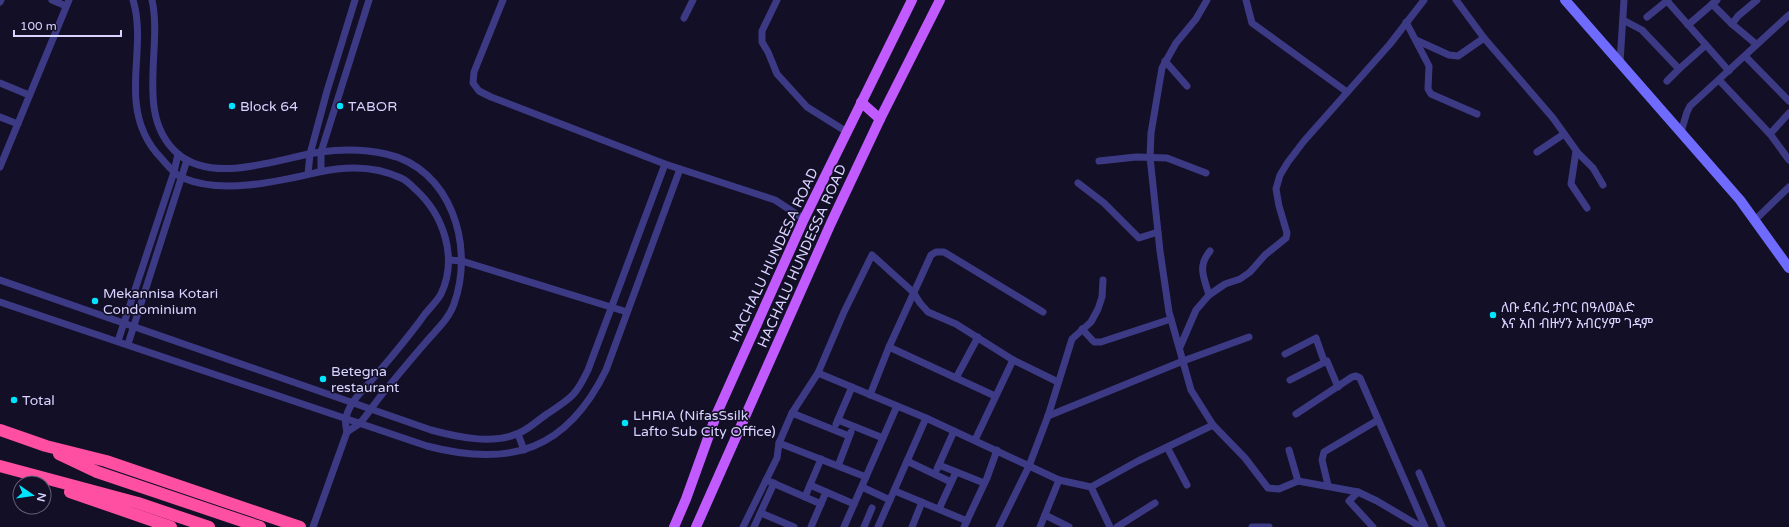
<svg xmlns="http://www.w3.org/2000/svg" width="1789" height="527" viewBox="0 0 1789 527" font-family="'Varela Round','Noto Sans Ethiopic',sans-serif">
<style>
.lines{fill:none;stroke-linecap:round;stroke-linejoin:round}
.street{stroke:#3d3a85;stroke-width:7}
.secondary{stroke:#6f6bff;stroke-width:10}
.primary{stroke:#c25bff;stroke-width:10}
.highway{stroke:#ff4fa3;stroke-width:12}
.poi-dot{fill:#00e5ff;stroke:#130f26;stroke-width:1.5}
.labels{text-anchor:middle;dominant-baseline:central;stroke-width:3.5;stroke-linejoin:round;paint-order:stroke}
.poi-label{font-size:14px;fill:#d9d4ff;stroke:#130f26;text-anchor:start}
.street-label{font-size:14px;fill:#d9d4ff;stroke:#130f26}
</style>
<rect width="100%" height="100%" fill="#130f26"/>
<g class="lines">
<!-- street -->
<g class="street">
<polyline points="52,0 66,6"/>
<path d="M133 0C143 33 133 68 136 101 138 124 146 143 162 159 168 166 175 175 183 178 223 195 279 181 319 172 346 166 376 166 401 178 406 180 411 185 415 189 444 215 458 258 441 294 437 301 430 308 425 314 408 338 389 360 370 382 361 392 349 403 346 418 345 422 346 428 347 432L313 527"/>
<path d="M152 0C163 49 134 116 178 154 215 185 279 158 320 152 342 149 364 149 386 154 451 168 475 246 454 304 449 319 436 330 426 342 412 358 398 375 384 392 375 402 368 415 359 424 355 427 351 429 347 432"/>
<polyline points="503,0 474,72 473,83 479,91 491,97 665,164 775,200 804,219"/>
<polyline points="777,0 762,31 762,42 768,52 777,74 807,107 847,132"/>
<polyline points="1207,0 1196,19 1176,43 1162,68 1151,133 1150,157 1160,251 1169,312 1191,390 1213,425 1245,458 1268,488 1279,489 1298,481 1358,492 1377,501 1421,527"/>
<polyline points="1246,0 1252,23 1347,92"/>
<polyline points="1667,1 1729,71"/>
<polyline points="0,2 1,0"/>
<polyline points="1712,4 1732,24"/>
<polyline points="1647,17 1668,0"/>
<polyline points="684,18 693,0"/>
<polyline points="1623,20 1642,30 1679,69 1667,81"/>
<polyline points="1406,22 1429,66 1428,89 1431,94 1477,114"/>
<polyline points="1688,25 1717,0"/>
<polyline points="1484,38 1553,118 1578,153 1593,168 1603,185"/>
<polyline points="1416,40 1449,55 1458,56 1484,38 1456,0"/>
<polyline points="1756,44 1732,24 1738,16 1757,0"/>
<polyline points="1745,56 1789,101"/>
<polyline points="1165,61 1187,86"/>
<polyline points="1620,62 1624,0"/>
<polyline points="1679,69 1706,45"/>
<polyline points="1719,80 1770,134 1789,160"/>
<polyline points="0,83 29,95"/>
<polyline points="0,117 18,124"/>
<polyline points="1681,132 1687,112 1690,106 1789,15"/>
<polyline points="1770,134 1789,113"/>
<polyline points="1576,151 1571,184 1587,208"/>
<polyline points="1537,152 1564,134"/>
<polyline points="1099,161 1136,157 1167,158 1206,173"/>
<polyline points="0,167 69,0"/>
<polyline points="321,171 321,152 369,0"/>
<polyline points="308,174 310,154 327,91 355,0"/>
<polyline points="1078,183 1104,203 1139,238 1158,232"/>
<polyline points="1755,220 1789,187"/>
<polyline points="449,260 462,261 627,312"/>
<path d="M0 280 431 430C457 437 493 445 519 433 529 429 538 420 547 414 571 398 575 397 588 370L665 164"/>
<path d="M1209 295C1204 277 1197 267 1210 251"/>
<path d="M0 302 427 446C511 468 567 450 606 370L680 169"/>
<polyline points="1082,329 1094,342 1101,342 1171,319"/>
<polyline points="118,341 174,172 178,154"/>
<polyline points="128,344 187,160"/>
<polyline points="889,347 995,396"/>
<polyline points="1180,347 1196,310 1209,295 1225,284 1240,279 1250,272 1265,255 1286,238 1287,233 1279,206 1276,189 1280,175 1288,162 1304,141 1390,44 1424,0"/>
<polyline points="1285,354 1316,338 1324,361"/>
<polyline points="818,373 926,418 1059,480 1040,527"/>
<polyline points="956,378 978,337"/>
<polyline points="1290,380 1327,361 1338,387"/>
<polyline points="870,395 889,347 931,255 936,252 944,252 1043,312"/>
<polyline points="792,413 849,436"/>
<polyline points="1296,414 1352,377 1356,376 1360,378 1425,527"/>
<polyline points="1048,416 1183,361 1249,337"/>
<polyline points="838,420 883,438"/>
<polyline points="836,424 852,387"/>
<polyline points="518,434 524,450"/>
<polyline points="975,440 1013,360"/>
<polyline points="779,443 866,477"/>
<polyline points="1167,447 1187,485"/>
<polyline points="1289,450 1298,481"/>
<polyline points="907,461 951,482"/>
<polyline points="939,465 984,483"/>
<polyline points="838,466 851,432"/>
<polyline points="937,469 954,431"/>
<polyline points="1419,473 1442,527"/>
<polyline points="766,480 805,497 810,485 854,504"/>
<polyline points="1059,480 1091,487 1110,527"/>
<polyline points="810,485 821,459"/>
<polyline points="1328,485 1322,460 1324,452 1378,420"/>
<polyline points="862,487 890,500"/>
<polyline points="1091,487 1138,461 1213,425"/>
<polyline points="895,491 967,521"/>
<polyline points="1358,492 1349,501 1373,527"/>
<polyline points="805,497 821,504"/>
<polyline points="939,509 956,472"/>
<polyline points="761,513 794,527"/>
<polyline points="1045,515 1069,527"/>
<polyline points="743,527 777,458 779,443 792,413 818,373 844,312 872,255 913,292 920,303 928,312 956,324 1013,360 1058,382"/>
<polyline points="754,527 774,483"/>
<polyline points="811,527 826,492"/>
<polyline points="844,527 897,406"/>
<polyline points="864,527 872,508"/>
<polyline points="878,527 926,418"/>
<polyline points="912,527 922,502"/>
<polyline points="964,527 987,478 997,450"/>
<polyline points="999,527 1029,466 1048,416 1072,339 1091,322 1098,309 1102,297 1103,280"/>
<polyline points="1117,527 1155,503"/>
<polyline points="1252,527 1269,527"/>
</g>
<!-- secondary -->
<polyline class="secondary" points="1565,0 1740,200 1789,268"/>
<!-- primary -->
<g class="primary">
<polyline points="861,102 880,119"/>
<polyline points="674,527 686,499 717,413 804,219 912,0"/>
<polyline points="696,527 831,223 880,119 940,0"/>
</g>
<!-- highway -->
<g class="highway">
<polyline points="0,430 46,446 106,461 300,527"/>
<polyline points="59,454 97,472 260,527"/>
<polyline points="0,466 138,503 209,527"/>
<polyline points="70,492 171,527"/>
</g>
</g>
<!-- markers -->
<g class="poi-dot">
<circle cx="232" cy="106" r="4"/>
<circle cx="340" cy="106" r="4"/>
<circle cx="95" cy="301" r="4"/>
<circle cx="1493" cy="315" r="4"/>
<circle cx="323" cy="379" r="4"/>
<circle cx="14" cy="400" r="4"/>
<circle cx="625" cy="423" r="4"/>
</g>
<g class="labels">
<!-- poi labels -->
<g class="poi-label">
<text x="240" y="106">Block 64</text>
<text x="348" y="106">TABOR</text>
<text x="103" y="293">Mekannisa Kotari<tspan x="103" dy="16">Condominium</tspan></text>
<text x="1501" y="307">ለቡ ደብረ ታቦር በዓለወልድ<tspan x="1501" dy="16">እና አበ ብዙሃን አብርሃም ገዳም</tspan></text>
<text x="331" y="371">Betegna<tspan x="331" dy="16">restaurant</tspan></text>
<text x="22" y="400">Total</text>
<text x="633" y="415">LHRIA (NifasSsilk<tspan x="633" dy="16">Lafto Sub City Office)</tspan></text>
</g>
<!-- street labels -->
<g class="street-label">
<text transform="translate(774 255) rotate(-65)">HACHALU HUNDESA ROAD</text>
<text transform="translate(802 256) rotate(-66)">HACHALU HUNDESSA ROAD</text>
</g>
</g>
<!-- north arrow -->
<g transform="translate(32 495) rotate(103)"><circle r="19" fill="#130f26" stroke="#625e7d"/>
<path d="M0-3L7 15L0 10L-7 15Z" fill="#00e5ff"/>
<text y="-6" font-size="11" font-weight="bold" text-anchor="middle" fill="#d9d4ff">N</text>
</g>
<!-- scale -->
<path d="M14 30v6h107v-6" fill="none" stroke="#d9d4ff" stroke-width="2"/>
<text x="20" y="30" font-size="12" fill="#d9d4ff" stroke="#130f26" stroke-width="3" paint-order="stroke">100 m</text>
</svg>
